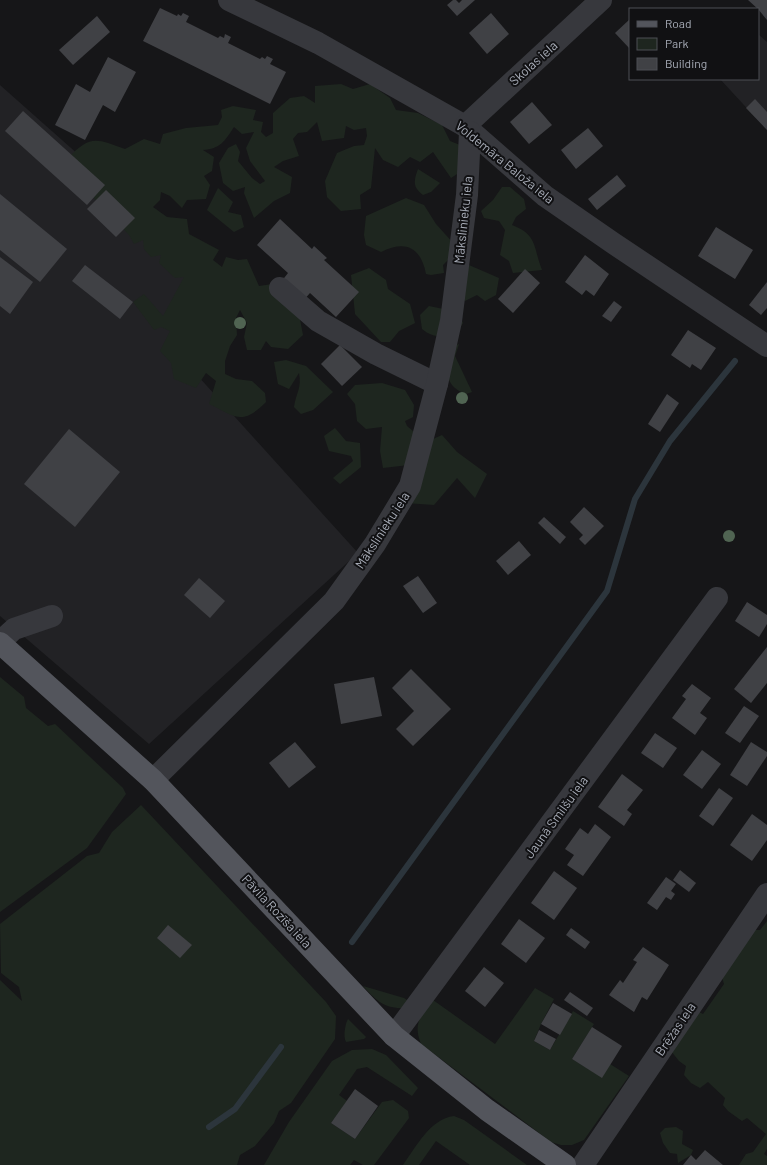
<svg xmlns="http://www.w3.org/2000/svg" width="767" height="1165" viewBox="0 0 767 1165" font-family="Barlow,sans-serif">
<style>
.built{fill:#222225}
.green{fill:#1e261f}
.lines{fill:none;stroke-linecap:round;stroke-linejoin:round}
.stream{stroke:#2c353c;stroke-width:6}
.building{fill:#404145}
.minor{stroke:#37383d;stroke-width:22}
.major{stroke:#53555c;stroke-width:22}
.tree{fill:#506452}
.labels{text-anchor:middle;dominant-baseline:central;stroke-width:4;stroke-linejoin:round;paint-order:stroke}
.street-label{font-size:13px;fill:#a8adb8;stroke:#111113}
</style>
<rect width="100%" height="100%" fill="#161618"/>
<!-- built -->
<g class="built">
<polygon points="758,34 767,42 767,130 720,79 758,79"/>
<polygon points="0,85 204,266 169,344 358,553 149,744 0,616"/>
</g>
<!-- green -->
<g class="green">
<path d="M341 84 353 89 370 84 390 98 396 110 418 113 442 125 450 141 470 149 468 167 451 178 433 152 420 162 410 157 398 167 383 160 375 148 371 188 360 195 361 209 341 211 327 197 325 181 337 153 354 146 364 145 367 136 366 128 354 130 346 126 344 138 322 141 317 122 307 132 298 133 293 139 299 156 283 161 274 167 292 177 290 193 274 201 254 218 244 193 245 187 233 191 223 183 219 163 228 148 236 144 240 152 238 161 252 178 260 184 265 181 250 161 246 148 254 132 242 134 234 127C225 141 220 149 203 150L214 157 212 171 204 176 210 185 206 199 187 200 182 208 170 196 161 192 160 200 153 207 167 217 187 219 189 234 219 250 213 260 222 267 226 257 238 260 247 259 259 286 286 282 299 314 303 335 288 349 271 347 266 341 261 350H247L244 337 247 323 240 310 236 318 237 335 230 346 225 361V374L236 379 252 381 265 393 266 402C242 426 236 417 209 404L216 381 206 373 196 388 174 379 171 363 160 351 170 331 161 327 154 330 133 302 144 294 163 316 184 277 175 278 159 263 161 255 151 257 144 249 143 240 134 244 129 235 67 170V159C90 135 95 138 125 149L144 139 160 144 163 134 186 128 218 125 222 117 221 110 233 106 256 110 253 120 263 122 261 132 266 137 273 133V113L290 98 304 96 315 103V86Z"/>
<path d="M418 169 440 183 431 192 423 195C412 187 414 180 418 169Z"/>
<path d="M502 187H510L524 199 526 209 516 217 512 225C538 235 533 247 542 270L513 273 509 261 500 255 505 230 499 221 484 218 481 211 493 200Z"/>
<polygon points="218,188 233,202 228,212 241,215 244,227 234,232 207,210"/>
<path d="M406 198 424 205 436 224 454 244 453 255 443 265 444 273 431 275 426 274C421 247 405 240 381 252L366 245 364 235 366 216Z"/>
<polygon points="462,262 499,278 496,295 485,301 477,295 465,301 447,284"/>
<polygon points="369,268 386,280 388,289 410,304 415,323 399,331 390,342 381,342 355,314 351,275"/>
<path d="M429 306 458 312 463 323 456 334C442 336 434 339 422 329L420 315Z"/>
<path d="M459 344 455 356 472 392 466 394C441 385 448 368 451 347Z"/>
<path d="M286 360 306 366 333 392 313 410 301 414 294 407C296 393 302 388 299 373L289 389 278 384 274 362Z"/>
<polygon points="382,383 405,390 414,405 413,417 405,421 407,426 426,442 442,435 457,452 487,474 475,498 457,478 434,505 405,503 409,465 383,468 380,451 382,427 366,429 357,421 355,404 347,394 355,385"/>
<polygon points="335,428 346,441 360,443 361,467 340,484 333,478 353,461 351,456 329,451 324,436"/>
<polygon points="0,677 24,697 26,708 48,726 55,724 123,788 126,794 87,848 0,912"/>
<polygon points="141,805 326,1002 336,1016 335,1039 291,1103 279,1111 274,1123 255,1146 240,1155 237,1165 0,1165 0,980 22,1001 19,987 1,973 0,924 87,856 99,853 112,832"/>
<polygon points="767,921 767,1149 764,1154 767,1156 767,1165 739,1165 746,1154 753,1152 766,1134 747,1118 742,1121 728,1111 723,1105 725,1098 708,1082 700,1088 691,1083 684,1075 686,1066 679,1061 671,1051 699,1012 703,1014 724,984 721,974 752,930 760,930"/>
<path d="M363 986 404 998 407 1000V1003L401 1008C383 1008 375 999 363 986Z"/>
<path d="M535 988 554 999 541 1024 534 1041 550 1050 573 1011 594 1024 572 1059 602 1077 610 1064 629 1076 584 1140 572 1145H561L551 1142 421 1044C413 1024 420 1016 433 1000L495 1044Z"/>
<path d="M348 1019 366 1037 364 1039 346 1042C343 1037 345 1024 348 1019Z"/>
<polygon points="372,1049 386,1055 418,1088 412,1096 367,1067 357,1069 339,1095 347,1101 331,1123 355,1139 382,1102 393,1100 408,1111 409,1118 374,1165 363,1165 354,1160 350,1165 264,1165 289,1122 332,1061 352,1050"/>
<path d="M454 1116 464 1120 527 1165H470L436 1141 419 1165H403C416 1147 430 1119 454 1116Z"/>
<polygon points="676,1127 683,1131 682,1144 693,1150 691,1155 678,1163 677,1154 670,1153 663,1143 660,1133 665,1128"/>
</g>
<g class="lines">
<!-- stream -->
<g class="stream">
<polyline points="352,942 607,591 635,499 670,441 735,361"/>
<polyline points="209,1127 235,1109 281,1047"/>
</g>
</g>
<!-- building -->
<g class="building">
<polygon points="453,0 456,0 459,3 462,0 475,0 457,16 447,5"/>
<polygon points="748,0 767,0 767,20 758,9"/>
<polygon points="160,8 177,16 178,14 181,16 183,13 189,16 186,22 218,38 220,36 224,38 225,34 231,37 228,43 260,59 262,57 265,59 267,56 273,59 270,64 286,72 270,104 143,41"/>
<polygon points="491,13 509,34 487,54 469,33"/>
<polygon points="97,16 110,32 73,65 59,50"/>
<polygon points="630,19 630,49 615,33"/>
<polygon points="108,57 136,72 115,112 103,105 85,140 55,125 76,84 90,92"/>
<polygon points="755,99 767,112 767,130 746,108"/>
<polygon points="532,102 552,125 529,144 510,122"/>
<polygon points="23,111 105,185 87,205 5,131"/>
<polygon points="588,128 603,146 576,169 561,150"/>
<polygon points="617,175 626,186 597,210 588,199"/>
<polygon points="106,190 135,218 116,237 87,209"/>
<polygon points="0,194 67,249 40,282 0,250"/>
<polygon points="280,219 312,249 314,246 327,258 324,260 359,292 336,317 310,293 302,302 281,282 288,273 257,245"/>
<polygon points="716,227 753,250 735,279 698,256"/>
<polygon points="585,255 609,274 594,296 586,290 582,295 565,282"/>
<polygon points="0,257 33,282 10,314 0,306"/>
<polygon points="85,265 133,302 120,319 72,281"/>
<polygon points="525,269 540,283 513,313 498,299"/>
<polygon points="767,282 767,308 761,315 749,305"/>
<polygon points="614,301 622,307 611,322 602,316"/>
<polygon points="688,330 716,348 701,370 692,364 690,368 671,355"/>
<polygon points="340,345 362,367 342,386 321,364"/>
<polygon points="667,394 679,403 660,432 648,424"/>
<polygon points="69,429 120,472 75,527 24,484"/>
<polygon points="584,507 604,526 585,545 579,539 583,535 570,522"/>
<polygon points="544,517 566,537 560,544 538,523"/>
<polygon points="519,541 531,555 508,575 496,561"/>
<polygon points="418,576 437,603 423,613 403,586"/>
<polygon points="199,578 225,601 210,618 184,595"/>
<polygon points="747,602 767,615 767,624 759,637 735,621"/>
<polygon points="767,647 767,683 751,703 734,689"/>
<polygon points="411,669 451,709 413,746 396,729 414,711 392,688"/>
<polygon points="374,677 382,716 341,724 334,684"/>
<polygon points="692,684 711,698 700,713 707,718 695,735 672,718 686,699 682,696"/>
<polygon points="744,706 759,716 740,743 725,733"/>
<polygon points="655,733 677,748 663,768 641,753"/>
<polygon points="295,742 316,767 289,788 269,763"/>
<polygon points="751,742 767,752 767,756 747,786 730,775"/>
<polygon points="702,750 721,764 702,789 683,775"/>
<polygon points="622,774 643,790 627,810 632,814 624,826 598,807"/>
<polygon points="719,788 733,798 713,826 699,816"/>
<polygon points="752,814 767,825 767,840 752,861 730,845"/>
<polygon points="595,824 611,837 583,876 567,865 574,855 565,849 580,828 588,834"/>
<polygon points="680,870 696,883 689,892 673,880"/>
<polygon points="554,871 577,888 554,920 531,903"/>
<polygon points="666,877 676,884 671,891 675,894 671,900 666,897 657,910 647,903"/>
<polygon points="519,919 545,938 526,963 501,944"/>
<polygon points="168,925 192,945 180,958 157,938"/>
<polygon points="571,928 590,942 585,949 566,935"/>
<polygon points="643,947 669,965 647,1000 642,997 634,1012 609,995 620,980 623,983 637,962 633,960"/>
<polygon points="484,967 504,983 485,1007 465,991"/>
<polygon points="570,992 593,1008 587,1016 564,1000"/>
<polygon points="553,1003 572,1014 560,1035 541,1024"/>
<polygon points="592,1027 622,1046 602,1078 572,1059"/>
<polygon points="539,1030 556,1039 550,1050 534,1041"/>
<polygon points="355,1089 378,1106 355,1139 331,1123"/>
<polygon points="705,1150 723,1165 683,1165 691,1155 696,1160"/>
</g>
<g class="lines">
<!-- minor -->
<g class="minor">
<polyline points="229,0 318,43 465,126 545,196 613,243 767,346"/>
<polyline points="465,126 601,0"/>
<polyline points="280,288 318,321 376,354 437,384"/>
<polyline points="0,642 14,629 52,616"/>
<polyline points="153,780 334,601 375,544 410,486 437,384 451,321 467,195 470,132"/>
<polyline points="394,1036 717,598"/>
<polyline points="583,1165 767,894"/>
</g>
<!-- major -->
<polyline class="major" points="0,643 153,780 394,1036 487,1110 565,1165"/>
</g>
<!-- trees -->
<g class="tree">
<circle cx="240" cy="323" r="6"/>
<circle cx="462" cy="398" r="6"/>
<circle cx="729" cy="536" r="6"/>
</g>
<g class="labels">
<!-- street labels -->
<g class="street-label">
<text transform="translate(533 63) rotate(-42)">Skolas iela</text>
<text transform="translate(505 162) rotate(39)">Voldemāra Baloža iela</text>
<text transform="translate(463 220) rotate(-84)">Mākslinieku iela</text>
<text transform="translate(382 530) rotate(-57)">Mākslinieku iela</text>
<text transform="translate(556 817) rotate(-54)">Jaunā Smilšu iela</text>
<text transform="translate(277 911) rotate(47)">Pāvila Rozīša iela</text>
<text transform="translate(675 1029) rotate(-56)">Brēžas iela</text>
</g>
</g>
<!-- legend -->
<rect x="629" y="8" width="130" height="72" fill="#111113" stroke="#4d4f55"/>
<rect x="637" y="21" width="20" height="6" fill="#53555c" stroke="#4d4f55"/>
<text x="665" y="28" font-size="12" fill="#a8adb8">Road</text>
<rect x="637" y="38" width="20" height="12" fill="#1e261f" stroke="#4d4f55"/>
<text x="665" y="48" font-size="12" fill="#a8adb8">Park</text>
<rect x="637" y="58" width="20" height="12" fill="#404145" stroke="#4d4f55"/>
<text x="665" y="68" font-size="12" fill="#a8adb8">Building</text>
</svg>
